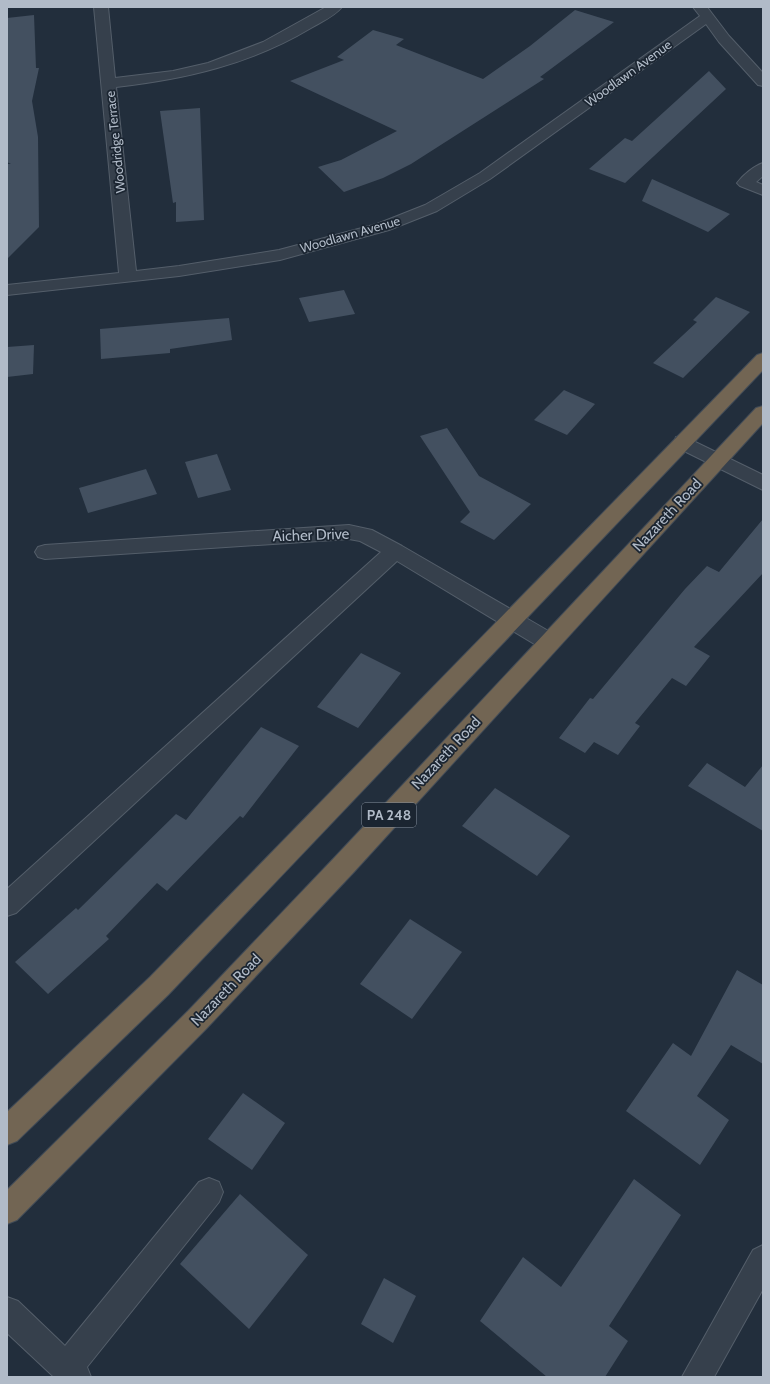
<svg xmlns="http://www.w3.org/2000/svg" width="770" height="1384" viewBox="0 0 770 1384" font-family="Cabin,sans-serif">
<style>
.building{fill:#435060}
.lines{fill:none;stroke-linecap:round;stroke-linejoin:round}
.minor-casing{stroke:#545e6a;stroke-width:2}
.highway-casing{stroke:#414b57;stroke-width:2}
.minor{fill:#36404c;fill-rule:evenodd}
.highway{fill:#726553;fill-rule:evenodd}
.labels{text-anchor:middle;dominant-baseline:central;stroke-width:3.5;stroke-linejoin:round;paint-order:stroke}
.far-street-label{font-size:13px;fill:#b1bbc8;stroke:#1b2531}
.shield{fill:#1b2531;stroke:#848e9b;stroke-width:1}
.shield-label{font-size:14px;font-weight:bold;fill:#b1bbc8}
.street-label{font-size:15px;fill:#b1bbc8;stroke:#1b2531}
</style>
<rect width="100%" height="100%" fill="#222e3c"/>
<!-- building -->
<g class="building">
<polygon points="575,10 614,22 540,77 544,79 411,164 383,178 344,192 318,167 341,160 397,131 290,81 344,60 337,57 373,30 404,39 396,45 483,79 530,46"/>
<polygon points="34,15 36,68 39,68 32,101 38,137 39,227 7,259 7,164 11,164 7,162 7,18"/>
<polygon points="709,71 726,89 625,183 589,169 625,138 632,141"/>
<polygon points="200,108 204,220 176,222 176,202 173,203 160,111"/>
<polygon points="652,179 730,214 708,232 642,201"/>
<polygon points="344,290 355,314 309,322 299,298"/>
<polygon points="716,297 750,312 683,378 653,363 697,322 693,320"/>
<polygon points="229,318 232,340 170,349 170,353 101,359 100,329"/>
<polygon points="34,345 33,374 7,377 7,347"/>
<polygon points="564,390 595,404 567,435 534,420"/>
<polygon points="447,428 479,476 531,504 494,540 460,522 470,512 420,436"/>
<polygon points="217,454 231,490 198,498 185,462"/>
<polygon points="146,469 157,494 88,513 79,488"/>
<polygon points="763,519 763,573 694,647 710,656 686,686 672,678 635,723 640,726 618,755 594,742 585,753 559,738 590,698 593,699 685,589 707,566 719,572"/>
<polygon points="361,653 401,673 358,728 317,707"/>
<polygon points="261,727 299,746 243,818 240,816 167,891 157,883 106,936 109,939 48,994 15,962 76,908 78,910 176,814 186,820"/>
<polygon points="707,763 745,787 763,765 763,831 688,786"/>
<polygon points="495,788 570,836 537,876 462,826"/>
<polygon points="410,919 462,952 412,1019 360,984"/>
<polygon points="737,970 763,985 763,1064 731,1045 697,1096 729,1120 700,1165 626,1111 673,1043 691,1056"/>
<polygon points="243,1093 285,1123 252,1170 208,1139"/>
<polygon points="634,1179 681,1215 609,1326 628,1341 605,1377 547,1377 480,1321 523,1257 561,1287"/>
<polygon points="240,1194 308,1255 249,1329 180,1264"/>
<polygon points="384,1278 416,1296 393,1343 361,1324"/>
</g>
<g class="lines">
<!-- minor casing -->
<g class="minor-casing">
<g id="minor">
<path d="M94 7H108L115 78 173 71 208 63 263 42 326 7H342C335 16 321 22 311 28 251 64 186 79 116 87L136 271 179 266 279 250 377 224 425 205 480 173 700 16 693 7H707L729 36 763 73V86L758 85 719 42 706 24 490 179 437 211 389 230 280 260 179 276 7 295V285L119 273Z"/>
<path d="M763 163V176L756 182 763 185V195L740 186 737 183C743 175 754 166 763 163Z"/>
<polygon points="683,436 763,475 763,490 676,447 674,442 676,437"/>
<polygon points="349,525 372,530 402,546 557,636 560,642 557,648 549,650 541,648 397,561 16,913 7,916 7,889 381,552 360,541 349,539 45,559 38,557 35,552 38,547 45,545"/>
<polygon points="209,1178 219,1182 223,1192 219,1202 87,1367 91,1377 54,1377 7,1333 7,1297 18,1301 65,1346 199,1182"/>
<polygon points="763,1245 763,1289 714,1377 682,1377 753,1250"/>
</g>
</g>
<!-- highway casing -->
<g class="highway-casing">
<g id="highway">
<polygon points="763,353 763,370 168,995 17,1141 7,1145 7,1112 150,977 757,355"/>
<polygon points="763,406 763,423 353,873 206,1029 17,1220 7,1224 7,1190 188,1011 335,857 756,408"/>
</g>
</g>
<!-- minor -->
<use href="#minor" class="minor"/>
<!-- highway -->
<use href="#highway" class="highway"/>
</g>
<g class="labels">
<!-- far-street labels -->
<g class="far-street-label">
<text transform="translate(628 73) rotate(-36)">Woodlawn Avenue</text>
<text transform="translate(115 142) rotate(-96)">Woodridge Terrace</text>
<text transform="translate(350 234) rotate(-16)">Woodlawn Avenue</text>
</g>
<!-- shield labels -->
<rect class="shield" x="362" y="803" width="54" height="24" rx="3"/>
<g class="shield-label">
<text x="389" y="815">PA 248</text>
</g>
<!-- street labels -->
<g class="street-label">
<text transform="translate(667 515) rotate(-47)">Nazareth Road</text>
<text transform="translate(311 535) rotate(-2)">Aicher Drive</text>
<text transform="translate(446 753) rotate(-47)">Nazareth Road</text>
<text transform="translate(226 990) rotate(-46)">Nazareth Road</text>
</g>
</g>
<!-- border -->
<rect width="770" height="1384" fill="none" stroke="#b1bbc8" stroke-width="16"/>
</svg>
